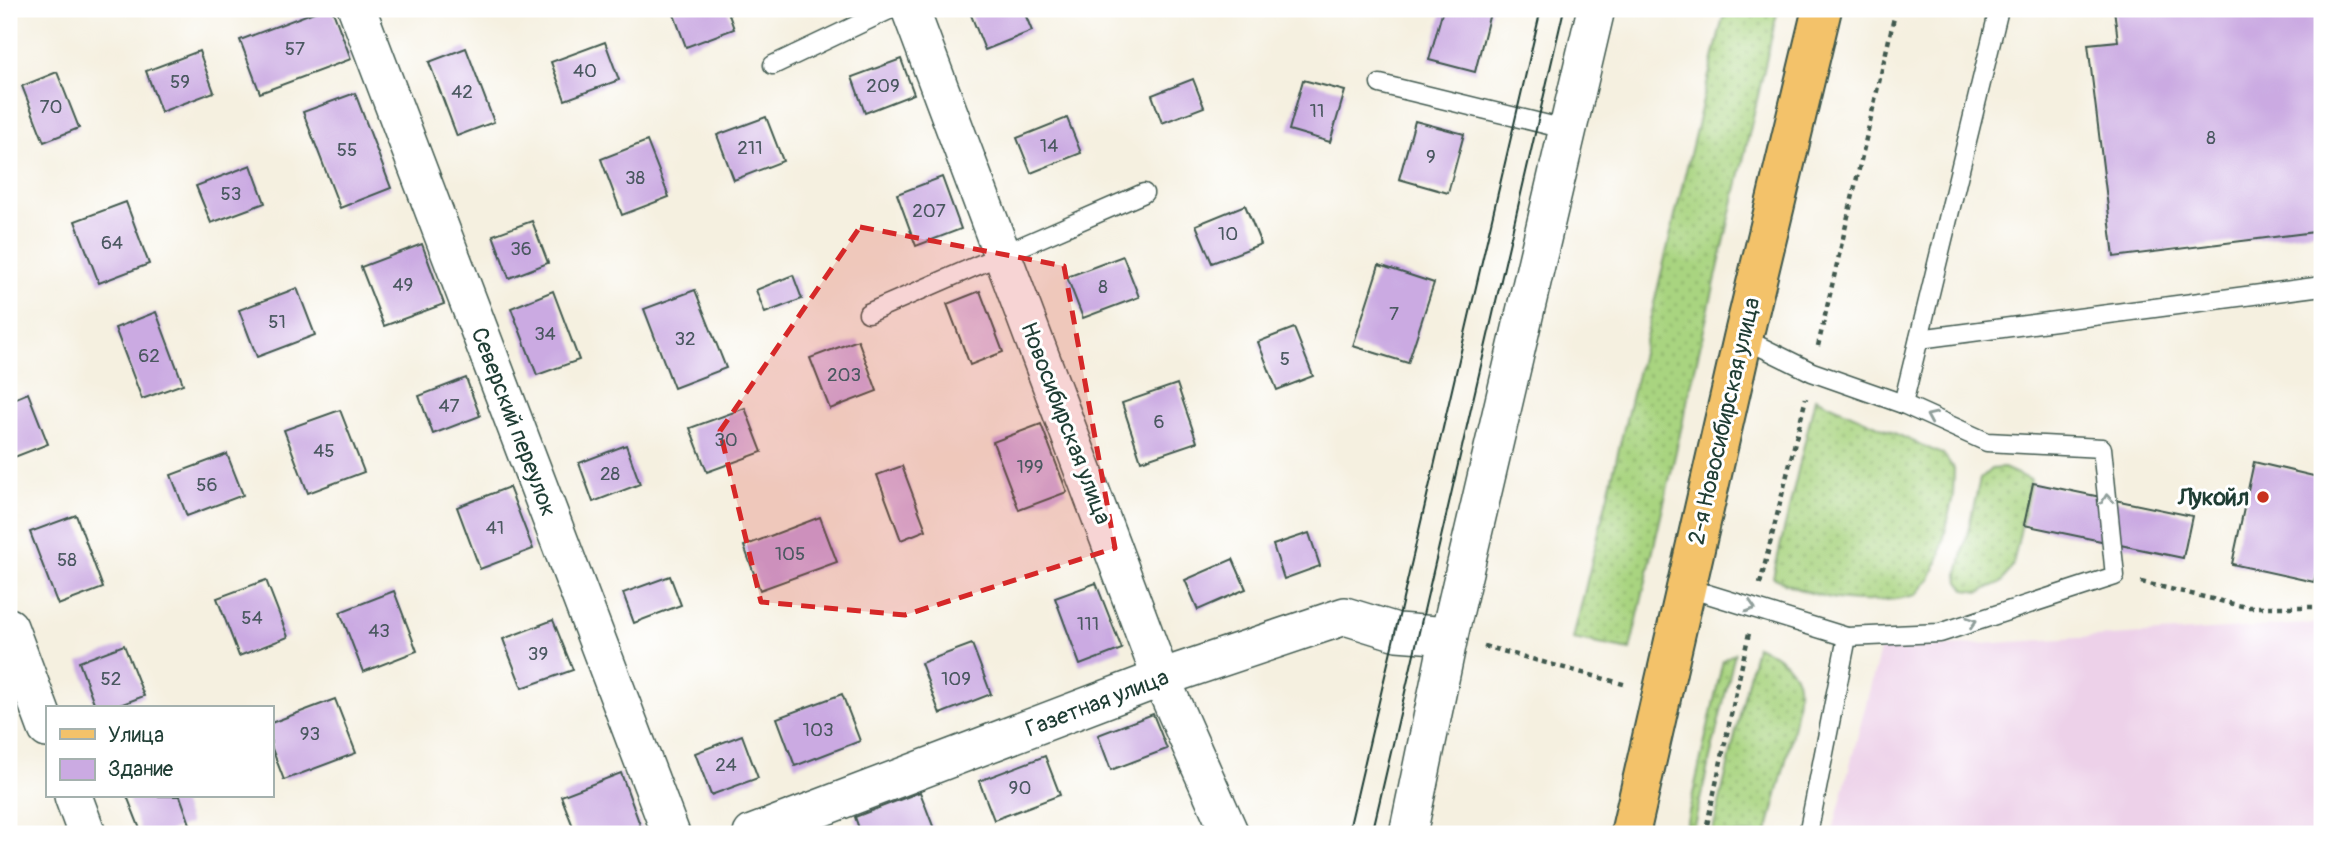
<svg xmlns="http://www.w3.org/2000/svg" width="2331" height="843" viewBox="0 0 2331 843" font-family="Pangolin,sans-serif">
<style>
.built{fill:#edd1e9}
.grass{fill:url(#grass-dots);stroke:#64885a;stroke-width:2}
.building{fill:#cbaae2}
.lines{fill:none;stroke-linecap:round;stroke-linejoin:round}
.service-casing{stroke:#3f584e;stroke-width:21}
.minor-casing{stroke:#3f584e;stroke-width:40}
.primary-casing{stroke:#3f584e;stroke-width:42}
.path{stroke:#3f584e;stroke-width:4.5;stroke-dasharray:5 5;stroke-linecap:butt}
.service{stroke:#fff;stroke-width:18}
.minor{stroke:#fff;stroke-width:37}
.primary{stroke:#f3c26a;stroke-width:38}
.tram{stroke:#1f3d34;stroke-width:2}
.oneway{stroke:#8f9e9a}
.marked{fill:#d62828;fill-opacity:0.2;stroke:#d62828;stroke-width:5;stroke-dasharray:14 9;stroke-linejoin:round}
.poi-dot{fill:#c8321e;stroke:#fff;stroke-width:2.5}
.labels{text-anchor:middle;dominant-baseline:central;stroke-width:6;stroke-linejoin:round;paint-order:stroke}
.number-label{font-size:19px;fill:#4a5860}
.street-label{font-size:23px;fill:#1f3d34;stroke:#fff}
.poi-label{font-size:23px;font-weight:bold;fill:#1f3d34;stroke:#fff;text-anchor:end}
</style>
<defs>
<pattern id="grass-dots" width="8" height="8" patternUnits="userSpaceOnUse" patternTransform="scale(1.75)"><rect width="8" height="8" fill="#a9d480"/><path d="M2 2h.1M6 6h.1" fill="none" stroke="#89ad6a" stroke-width="1.8" stroke-linecap="round"/></pattern>
</defs>
<rect width="100%" height="100%" fill="#fff"/>
<filter id="ink" filterUnits="userSpaceOnUse"><feTurbulence type="fractalNoise" baseFrequency=".0143" numOctaves="2"/><feDisplacementMap in="SourceGraphic" scale="14" xChannelSelector="R" yChannelSelector="G"/><feConvolveMatrix kernelMatrix="1 2 1 2 8 2 1 2 1" color-interpolation-filters="sRGB"/></filter>
<filter id="wash" filterUnits="userSpaceOnUse"><feTurbulence type="fractalNoise" baseFrequency=".00686" numOctaves="4" result="noise"/><feDisplacementMap in="SourceGraphic" scale="28" xChannelSelector="R" yChannelSelector="G"/><feGaussianBlur stdDeviation="1.57" result="paint"/><feColorMatrix in="noise" values="0 0 0 0 0 0 0 0 0 0 0 0 0 0 0 0 0 1.4 0 .05"/><feComposite in="paint" operator="in"/></filter>
<g filter="url(#wash)">
<rect width="100%" height="100%" fill="#f5f0e0"/>
<!-- built -->
<polygon class="built" points="2322,623 2322,834 1832,834 1880,650"/>
<!-- grass -->
<g class="grass">
<polygon points="1725,9 1778,9 1630,650 1573,639"/>
<path d="M1815 398 1944 455 1954 469 1953 495 1940 556 1930 579 1916 595C1866 607 1819 602 1773 577Z"/>
<polygon points="2004,468 2031,480 2013,565 2002,582 1980,592 1966,590 1959,582 1958,574 1980,479 1991,469"/>
<path d="M1756 646C1772 652 1790 662 1797 680 1805 702 1773 806 1767 834H1712Z"/>
<polygon points="1735,653 1692,834 1684,834 1723,660"/>
</g>
<g id="blocks">
<!-- building -->
<g class="building">
<polygon points="322,9 332,9 351,59 260,93 240,40"/>
<polygon points="672,9 727,9 734,29 686,47"/>
<polygon points="1023,9 1032,31 985,50 969,10"/>
<polygon points="1443,9 1491,9 1475,72 1429,60"/>
<polygon points="2114,9 2322,9 2322,231 2114,257 2088,44 2118,41"/>
<polygon points="605,42 619,80 565,100 551,62"/>
<polygon points="466,48 494,122 457,136 429,62"/>
<polygon points="199,51 214,92 161,112 146,71"/>
<polygon points="901,59 914,94 865,113 852,77"/>
<polygon points="57,72 79,128 44,142 22,86"/>
<polygon points="1193,79 1204,107 1162,123 1152,95"/>
<polygon points="1303,80 1345,91 1330,142 1289,130"/>
<polygon points="355,93 391,188 340,208 303,112"/>
<polygon points="766,117 783,161 734,180 717,135"/>
<polygon points="1067,118 1081,153 1031,173 1017,138"/>
<polygon points="1415,121 1464,134 1448,193 1399,179"/>
<polygon points="647,141 669,197 622,215 601,159"/>
<polygon points="251,165 265,203 211,223 196,186"/>
<polygon points="942,177 961,229 916,246 897,194"/>
<polygon points="126,202 149,264 99,283 75,221"/>
<polygon points="1245,205 1261,244 1212,263 1196,225"/>
<polygon points="532,221 548,263 509,278 493,235"/>
<polygon points="422,244 444,304 384,326 361,267"/>
<polygon points="1123,256 1139,297 1083,318 1067,277"/>
<polygon points="1379,265 1434,283 1408,363 1353,346"/>
<polygon points="793,275 802,299 765,313 756,290"/>
<polygon points="297,288 315,335 257,357 239,310"/>
<polygon points="695,290 726,368 674,388 644,309"/>
<polygon points="553,291 579,360 537,375 511,308"/>
<polygon points="980,291 1003,352 970,365 947,304"/>
<polygon points="156,312 183,384 142,399 115,328"/>
<polygon points="1294,328 1313,376 1277,390 1258,342"/>
<polygon points="858,340 877,391 830,409 810,358"/>
<polygon points="466,378 480,416 433,434 419,396"/>
<polygon points="1177,384 1197,442 1141,461 1122,403"/>
<polygon points="28,393 48,444 12,458 9,448 9,401"/>
<polygon points="745,408 762,452 707,472 690,428"/>
<polygon points="340,410 364,472 308,493 284,430"/>
<polygon points="1041,424 1067,492 1019,510 993,442"/>
<polygon points="626,445 640,484 593,502 579,463"/>
<polygon points="227,454 243,495 187,516 171,475"/>
<polygon points="2254,462 2322,478 2322,546 2314,582 2232,564"/>
<polygon points="902,466 926,530 901,540 877,475"/>
<polygon points="2033,483 2192,516 2183,558 2024,525"/>
<polygon points="509,487 533,549 480,569 457,507"/>
<polygon points="76,515 103,588 58,605 30,532"/>
<polygon points="820,517 837,562 760,590 744,546"/>
<polygon points="1309,533 1320,566 1284,579 1273,545"/>
<polygon points="1233,559 1246,589 1198,610 1185,580"/>
<polygon points="670,576 681,605 634,623 623,593"/>
<polygon points="266,580 288,637 239,656 217,598"/>
<polygon points="1096,583 1122,649 1080,665 1055,598"/>
<polygon points="394,591 417,651 363,672 340,612"/>
<polygon points="553,620 573,670 522,688 503,639"/>
<polygon points="972,644 991,694 940,714 921,663"/>
<polygon points="124,645 144,696 112,708 96,708 79,662"/>
<polygon points="842,694 860,741 795,766 777,718"/>
<polygon points="335,699 356,753 284,780 271,746 271,723"/>
<polygon points="1153,714 1167,749 1111,770 1098,735"/>
<polygon points="742,735 758,778 711,795 695,753"/>
<polygon points="1045,756 1060,795 994,820 979,781"/>
<polygon points="621,773 643,833 576,834 561,796"/>
<polygon points="920,792 936,834 861,834 855,817"/>
<polygon points="127,796 180,796 190,824 162,834 142,834"/>
</g>
</g>
</g>
<g filter="url(#ink)">
<use href="#blocks" fill-opacity="0" stroke="#3f584e" stroke-width="2"/>
<g class="lines">
<!-- service casing -->
<g class="service-casing">
<g id="service">
<polyline points="773,65 891,9"/>
<polyline points="1380,84 1569,130"/>
<polyline points="868,313 1144,193"/>
<polyline points="1919,339 2322,286"/>
<polyline points="1903,404 1999,9"/>
<polyline points="1685,587 1847,637 1940,633 2115,576 2102,448 1987,442 1903,404 1812,372 1743,338"/>
<polyline points="1808,834 1847,637"/>
</g>
</g>
<!-- minor casing -->
<g class="minor-casing">
<g id="minor">
<polyline points="357,9 671,834"/>
<polyline points="910,9 1161,678 1230,834"/>
<polyline points="9,627 47,729"/>
<polyline points="73,796 87,834"/>
<polyline points="752,834 1161,678 1345,616 1397,632 1449,636"/>
<polyline points="1408,834 1449,636 1596,9"/>
</g>
</g>
<!-- primary casing -->
<g class="primary-casing">
<polyline id="primary" points="1630,834 1743,338 1822,9"/>
</g>
<!-- path -->
<g class="path">
<polyline points="1818,346 1896,9"/>
<polyline points="2141,582 2246,607 2322,607"/>
<polyline points="1760,584 1806,398"/>
<polyline points="1484,646 1627,685"/>
<polyline points="1705,834 1749,633"/>
</g>
<!-- service -->
<use href="#service" class="service"/>
<!-- minor -->
<use href="#minor" class="minor"/>
<!-- primary -->
<use href="#primary" class="primary"/>
<!-- tram -->
<g class="tram">
<polyline points="1348,834 1541,9"/>
<polyline points="1372,834 1564,9"/>
</g>
</g>
<!-- one-way arrows -->
<defs><path id="oneway-chevron" d="M-2-3.5L2.5 0L-2 3.5" fill="none" stroke-width="1.6" stroke-linecap="round" stroke-linejoin="round" transform="scale(1.75)"/></defs>
<g class="oneway">
<use href="#oneway-chevron" transform="translate(1931 417) rotate(-156)"/>
<use href="#oneway-chevron" transform="translate(2107 499) rotate(-96)"/>
<use href="#oneway-chevron" transform="translate(1751 607) rotate(17)"/>
<use href="#oneway-chevron" transform="translate(1972 622) rotate(-18)"/>
</g>
</g>
<!-- marked area -->
<path class="marked" d="M860 227 1064 266 1115 548 905 615 761 602 720 431Z"/>
<!-- markers -->
<circle class="poi-dot" cx="2263" cy="497" r="7"/>
<g class="labels">
<!-- number labels -->
<g class="number-label">
<text x="295" y="49">57</text>
<text x="585" y="71">40</text>
<text x="180" y="82">59</text>
<text x="883" y="86">209</text>
<text x="462" y="92">42</text>
<text x="51" y="107">70</text>
<text x="1317" y="111">11</text>
<text x="2211" y="138">8</text>
<text x="1049" y="146">14</text>
<text x="750" y="148">211</text>
<text x="347" y="150">55</text>
<text x="1431" y="157">9</text>
<text x="635" y="178">38</text>
<text x="231" y="194">53</text>
<text x="929" y="211">207</text>
<text x="1228" y="234">10</text>
<text x="112" y="243">64</text>
<text x="521" y="249">36</text>
<text x="403" y="285">49</text>
<text x="1103" y="287">8</text>
<text x="1394" y="314">7</text>
<text x="277" y="322">51</text>
<text x="545" y="334">34</text>
<text x="685" y="339">32</text>
<text x="149" y="356">62</text>
<text x="1285" y="359">5</text>
<text x="844" y="375">203</text>
<text x="449" y="406">47</text>
<text x="1159" y="422">6</text>
<text x="726" y="440">30</text>
<text x="324" y="451">45</text>
<text x="1030" y="467">199</text>
<text x="610" y="474">28</text>
<text x="207" y="485">56</text>
<text x="495" y="528">41</text>
<text x="790" y="554">105</text>
<text x="67" y="560">58</text>
<text x="252" y="618">54</text>
<text x="1088" y="624">111</text>
<text x="379" y="631">43</text>
<text x="538" y="654">39</text>
<text x="111" y="679">52</text>
<text x="956" y="679">109</text>
<text x="818" y="730">103</text>
<text x="310" y="734">93</text>
<text x="726" y="765">24</text>
<text x="1020" y="788">90</text>
</g>
<!-- street labels -->
<g class="street-label">
<text transform="translate(1724 421) rotate(-77)">2-я Новосибирская улица</text>
<text transform="translate(514 422) rotate(69)">Северский переулок</text>
<text transform="translate(1066 423) rotate(69)">Новосибирская улица</text>
<text transform="translate(1097 703) rotate(-21)">Газетная улица</text>
</g>
<!-- poi labels -->
<g class="poi-label">
<text x="2249" y="497">Лукойл</text>
</g>
</g>
<!-- margin -->
<rect width="2331" height="843" fill="none" stroke="#fff" stroke-width="35"/>
<!-- legend -->
<rect x="46" y="706" width="228" height="91" fill="#ffffff" stroke="#a5b1ae" stroke-width="2"/>
<rect x="60" y="729" width="35" height="10" fill="#f3c26a" stroke="#a5b1ae" stroke-width="2"/>
<text x="108" y="742" font-size="21" fill="#1f3d34">Улица</text>
<rect x="60" y="759" width="35" height="21" fill="#cbaae2" stroke="#a5b1ae" stroke-width="2"/>
<text x="108" y="776" font-size="21" fill="#1f3d34">Здание</text>
</svg>
